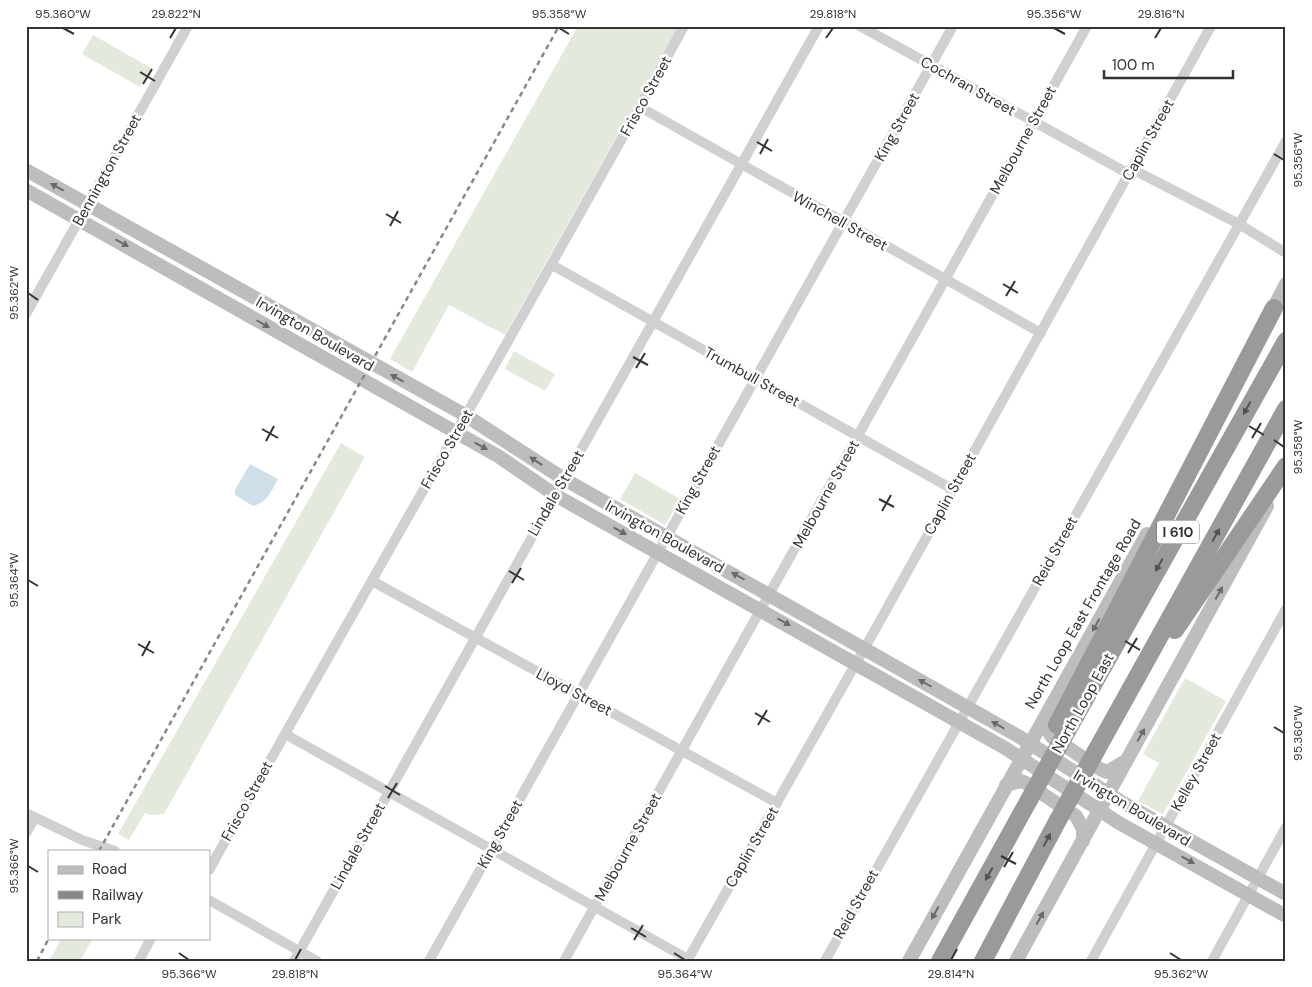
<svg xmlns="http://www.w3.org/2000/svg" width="1312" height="987" viewBox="0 0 1312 987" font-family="'DM Sans',sans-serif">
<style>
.green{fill:#e3e9dd}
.water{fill:#cedfe9}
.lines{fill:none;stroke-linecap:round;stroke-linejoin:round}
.minor{stroke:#d0d0d0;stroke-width:10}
.secondary{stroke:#bdbdbd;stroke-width:14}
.motorway{stroke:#9a9a9a;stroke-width:18}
.rail{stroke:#888;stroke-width:2.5;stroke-dasharray:5 4;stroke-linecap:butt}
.motorway-bridge{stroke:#9a9a9a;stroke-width:18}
.oneway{fill:#6a6a6a}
.oneway2{fill:#525252}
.ticks{fill:none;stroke:#333;stroke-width:2}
.labels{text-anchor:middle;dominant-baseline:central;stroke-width:5;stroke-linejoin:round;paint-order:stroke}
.shield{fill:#fff;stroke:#707070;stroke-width:1}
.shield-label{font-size:14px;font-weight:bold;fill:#333}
.street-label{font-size:15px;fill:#333;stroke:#fff}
.neatline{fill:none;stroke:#333;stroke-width:2}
.ticks-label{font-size:12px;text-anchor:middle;fill:#333}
</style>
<rect width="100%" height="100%" fill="#fff"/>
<!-- green -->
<g class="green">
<polygon points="578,26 679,26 505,335 449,305 412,372 390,359"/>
<polygon points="93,35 151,68 140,87 82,54"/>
<polygon points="514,351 555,374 545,391 505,369"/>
<polygon points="341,443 365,457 164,814 151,815 145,813 129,840 118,834"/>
<polygon points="635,473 680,499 665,525 620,499"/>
<polygon points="1185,678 1226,701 1163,814 1138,801 1159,763 1143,754"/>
<polygon points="62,938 93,938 80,961 49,961"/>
</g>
<!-- water -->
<path class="water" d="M250 464 278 479C272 490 267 503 253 506L235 495V490Z"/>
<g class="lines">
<!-- minor -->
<g class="minor">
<polyline points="860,26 1129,174"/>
<polyline points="640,107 1041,333"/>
<polyline points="1132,169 1239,224 1286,253"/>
<polyline points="552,265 952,489"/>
<polyline points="26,314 188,26"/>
<polyline points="372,581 777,803"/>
<polyline points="285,734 688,959"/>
<polyline points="26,813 82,840 115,851"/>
<polyline points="26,833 35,818"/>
<path d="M209 870C365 588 529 310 684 26"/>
<polyline points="209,900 317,961"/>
<polyline points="139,961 151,938"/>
<polyline points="294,961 819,26"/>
<polyline points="429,961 953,26"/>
<polyline points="564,961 1087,26"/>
<polyline points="687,961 876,628 1211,26"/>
<polyline points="825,961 1286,141"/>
<polyline points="1091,961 1286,609"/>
<polyline points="1212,961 1286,827"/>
</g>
<!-- secondary -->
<g class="secondary">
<polyline points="26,170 465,415 564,479 1018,736 1120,801 1286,894"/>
<polyline points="26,190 498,456 555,495 1005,748 1119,823 1286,916"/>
<polyline points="1269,317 1286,284"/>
<path d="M1049 710C1047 721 1045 728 1052 737L1100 769 1107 772 1124 762"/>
<polyline points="1006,785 1021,781 1026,783 1076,816 1083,829 1083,841"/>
<polyline points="909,961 1147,534"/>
<polyline points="1016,961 1267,506"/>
</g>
<!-- motorway -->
<g class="motorway">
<polyline points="1175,630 1286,466"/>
<polyline points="1057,725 1274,308"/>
<polyline points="1067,731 1286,341"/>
<polyline points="1096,751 1286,409"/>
<polyline points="940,961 1029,800"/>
<polyline points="983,961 1058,820"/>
</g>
<!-- rail -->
<g class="rail">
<polyline points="99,851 559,26"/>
<polyline points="37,961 49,938"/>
</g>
<!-- motorway-bridge -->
<g class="motorway-bridge">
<polyline points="1029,800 1067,731"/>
<polyline points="1058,820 1096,751"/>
</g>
</g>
<!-- one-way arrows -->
<defs><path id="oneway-solid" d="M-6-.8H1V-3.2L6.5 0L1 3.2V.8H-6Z" transform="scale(1.25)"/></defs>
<g class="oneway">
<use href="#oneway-solid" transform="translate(57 187) rotate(-151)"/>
<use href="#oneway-solid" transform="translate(122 243) rotate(29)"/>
<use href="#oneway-solid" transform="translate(263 324) rotate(30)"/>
<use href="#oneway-solid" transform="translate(397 378) rotate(-151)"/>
<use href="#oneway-solid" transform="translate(481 446) rotate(29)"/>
<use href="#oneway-solid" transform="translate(536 461) rotate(-147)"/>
<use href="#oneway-solid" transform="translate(620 531) rotate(29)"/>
<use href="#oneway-solid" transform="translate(738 576) rotate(-151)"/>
<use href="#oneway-solid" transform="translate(1219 593) rotate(-61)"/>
<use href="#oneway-solid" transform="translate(784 622) rotate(29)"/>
<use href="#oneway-solid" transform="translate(1096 625) rotate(119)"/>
<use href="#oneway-solid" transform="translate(925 683) rotate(-150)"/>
<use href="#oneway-solid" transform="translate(998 725) rotate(-150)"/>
<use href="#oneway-solid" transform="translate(1141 735) rotate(-61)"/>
<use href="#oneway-solid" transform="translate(1188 860) rotate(29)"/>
<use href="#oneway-solid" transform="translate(935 913) rotate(119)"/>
<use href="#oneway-solid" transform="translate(1040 918) rotate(-61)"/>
</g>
<g class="oneway2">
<use href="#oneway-solid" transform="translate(1247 408) rotate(119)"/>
<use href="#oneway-solid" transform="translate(1216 535) rotate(-61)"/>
<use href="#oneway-solid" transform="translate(1159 565) rotate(119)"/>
<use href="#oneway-solid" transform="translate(1047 840) rotate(-62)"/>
<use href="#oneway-solid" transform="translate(989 874) rotate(119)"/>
</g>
<!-- ticks -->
<path class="ticks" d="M63 28 74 34M559 28 569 34M1054 28 1065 34M170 38 176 28M826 38 833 28M1155 38 1161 28M140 72 155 81M143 84 152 69M757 142 772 151M760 154 768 139M1274 154 1284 160M386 214 401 223M390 226 398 211M1003 284 1018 293M28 293 38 300M1006 296 1015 281M633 357 648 365M636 368 645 353M1249 426 1264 435M262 429 278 438M1252 438 1261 423M1274 440 1284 447M266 441 274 426M879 499 894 507M882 511 891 495M509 571 524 580M28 580 38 586M512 583 521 568M1125 641 1140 650M138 644 154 653M1128 653 1137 638M142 656 150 641M755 713 770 722M758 725 767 710M1274 727 1284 733M385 786 400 795M388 798 397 783M1001 856 1016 864M28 866 38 872M1004 867 1013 852M631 928 646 937M634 940 643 925M179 953 189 960M674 953 685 960M1170 953 1181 960M295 960 301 949M951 960 957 949"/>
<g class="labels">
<!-- shield labels -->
<rect class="shield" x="1157" y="520.5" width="42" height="23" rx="4"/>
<g class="shield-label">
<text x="1178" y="532">I 610</text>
</g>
<!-- street labels -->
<g class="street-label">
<text transform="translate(968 86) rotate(29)">Cochran Street</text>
<text transform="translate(646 96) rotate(-61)">Frisco Street</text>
<text transform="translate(897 127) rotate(-61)">King Street</text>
<text transform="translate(1023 140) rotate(-61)">Melbourne Street</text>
<text transform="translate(1148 140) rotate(-61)">Caplin Street</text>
<text transform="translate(107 170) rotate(-61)">Bennington Street</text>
<text transform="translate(840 221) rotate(29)">Winchell Street</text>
<text transform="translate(315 334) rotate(30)">Irvington Boulevard</text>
<text transform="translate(752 377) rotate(29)">Trumbull Street</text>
<text transform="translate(447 449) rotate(-60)">Frisco Street</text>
<text transform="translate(698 480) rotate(-61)">King Street</text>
<text transform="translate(556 493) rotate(-60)">Lindale Street</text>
<text transform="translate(826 494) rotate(-61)">Melbourne Street</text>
<text transform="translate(950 494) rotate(-61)">Caplin Street</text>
<text transform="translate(665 537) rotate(29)">Irvington Boulevard</text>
<text transform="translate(1055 551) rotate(-61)">Reid Street</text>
<text transform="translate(1083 614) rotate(-60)">North Loop East Frontage Road</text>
<text transform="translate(574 692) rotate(28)">Lloyd Street</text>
<text transform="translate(1083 703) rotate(-61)">North Loop East</text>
<text transform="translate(1196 772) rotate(-61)">Kelley Street</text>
<text transform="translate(247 801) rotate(-61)">Frisco Street</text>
<text transform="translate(1132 808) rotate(31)">Irvington Boulevard</text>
<text transform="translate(500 834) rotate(-61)">King Street</text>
<text transform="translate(358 846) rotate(-61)">Lindale Street</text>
<text transform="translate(628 847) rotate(-61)">Melbourne Street</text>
<text transform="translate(752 847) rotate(-60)">Caplin Street</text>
<text transform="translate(856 904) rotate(-61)">Reid Street</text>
</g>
</g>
<!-- border -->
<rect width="1312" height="987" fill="none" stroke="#ffffff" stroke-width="55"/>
<!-- legend -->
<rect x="48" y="850" width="162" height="90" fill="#ffffff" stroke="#adadad"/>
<rect x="58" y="866" width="25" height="8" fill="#bdbdbd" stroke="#adadad"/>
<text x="92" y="874" font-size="15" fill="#333333">Road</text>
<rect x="58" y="891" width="25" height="8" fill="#888888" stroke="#adadad"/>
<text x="92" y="900" font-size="15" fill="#333333">Railway</text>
<rect x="58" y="912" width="25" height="15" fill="#e3e9dd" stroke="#adadad"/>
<text x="92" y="924" font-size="15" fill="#333333">Park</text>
<!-- scale -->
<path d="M1104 70v8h129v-8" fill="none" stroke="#333333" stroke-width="2.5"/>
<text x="1112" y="70" font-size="15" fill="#333333" stroke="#ffffff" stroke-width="4" paint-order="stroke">100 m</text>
<rect x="28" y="28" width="1256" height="932" class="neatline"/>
<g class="ticks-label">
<text x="63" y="18">95.360°W</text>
<text x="176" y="18">29.822°N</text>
<text x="559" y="18">95.358°W</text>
<text x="833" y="18">29.818°N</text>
<text x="1054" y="18">95.356°W</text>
<text x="1161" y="18">29.816°N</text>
<text transform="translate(1298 160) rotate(-90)" y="4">95.356°W</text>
<text transform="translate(14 293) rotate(-90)" y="4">95.362°W</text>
<text transform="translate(1298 447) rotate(-90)" y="4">95.358°W</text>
<text transform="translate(14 580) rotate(-90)" y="4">95.364°W</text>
<text transform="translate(1298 733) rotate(-90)" y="4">95.360°W</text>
<text transform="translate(14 866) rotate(-90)" y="4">95.366°W</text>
<text x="189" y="978">95.366°W</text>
<text x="295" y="978">29.818°N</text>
<text x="685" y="978">95.364°W</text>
<text x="951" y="978">29.814°N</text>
<text x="1181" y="978">95.362°W</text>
</g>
</svg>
